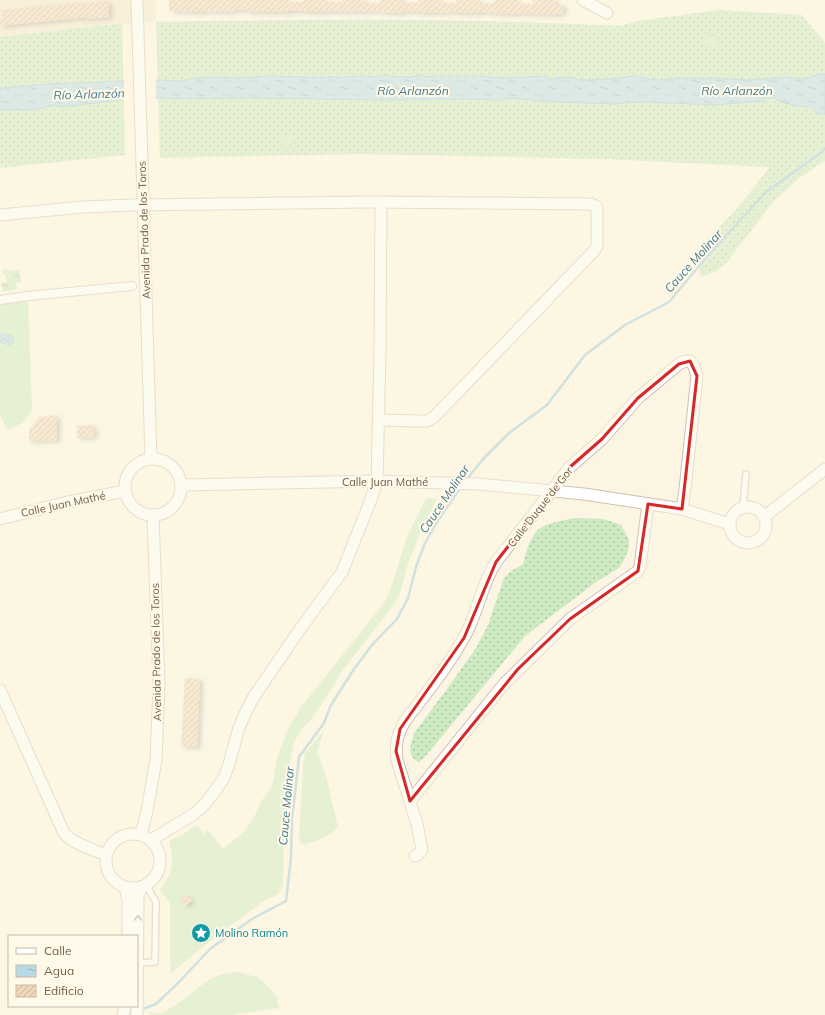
<svg xmlns="http://www.w3.org/2000/svg" width="825" height="1015" viewBox="0 0 825 1015" font-family="Mulish,sans-serif">
<style>
.residential{fill:#f4e8d1}
.grass{fill:url(#grass-dots)}
.park{fill:url(#park-tufts)}
.garden{fill:#cdeac2}
.water{fill:url(#water-ripples);stroke:#9ec8d7}
.pier{fill:#fcf5e3}
.lines{fill:none;stroke-linecap:round;stroke-linejoin:round}
.stream{stroke:#9ec8d7;stroke-width:2.5}
.building{fill:url(#building-hatch);filter:url(#shadow)}
.service-casing{stroke:#d0c0ad;stroke-width:8}
.pedestrian-casing{stroke:#d0c0ad;stroke-width:10}
.minor-casing{stroke:#d0c0ad;stroke-width:13}
.service{stroke:#fff;stroke-width:5.5}
.pedestrian{stroke:#fff;stroke-width:8}
.minor{stroke:#fff;stroke-width:11}
.oneway{stroke:#ac9e92}
.marked{fill:none;stroke:#d62828;stroke-width:3;stroke-linejoin:round}
.labels{text-anchor:middle;dominant-baseline:central;stroke-width:4;stroke-linejoin:round;paint-order:stroke}
.street-label{font-size:11px;fill:#745d49;stroke:#fff9e9}
.culture-label{font-size:11px;fill:#0d838f;stroke:#fff9e9;text-anchor:start}
.water-label{font-size:12px;font-style:italic;fill:#457a8f;stroke:#fff9e9}
</style>
<defs>
<pattern id="grass-dots" width="8" height="8" patternUnits="userSpaceOnUse"><rect width="8" height="8" fill="#cdeac2"/><path d="M2 2h.1M6 6h.1" fill="none" stroke="#abc1a0" stroke-width="1.8" stroke-linecap="round"/></pattern>
<pattern id="park-tufts" width="24" height="20" patternUnits="userSpaceOnUse"><rect width="24" height="20" fill="#cdeac2"/><path d="M3 7l-1-3M5 7V3M7 7l1-3M15 17l-1-3M17 17v-4M19 17l1-3" fill="none" stroke="#abc1a0"/></pattern>
<pattern id="water-ripples" width="26" height="14" patternUnits="userSpaceOnUse"><rect width="26" height="14" fill="#b8dae6"/><path d="M2 4q2-2 4 0t4 0M15 11q2-2 4 0t4 0" fill="none" stroke="#9ab4bc"/></pattern>
<pattern id="building-hatch" width="6" height="6" patternUnits="userSpaceOnUse"><rect width="6" height="6" fill="#f2d7bb"/><path d="M-1 1l2-2M0 6l6-6M5 7l2-2" fill="none" stroke="#c9b29a"/></pattern>
<filter id="shadow"><feDropShadow dx="3.5" dy="2" stdDeviation="2" flood-color="#0004"/></filter>
</defs>
<rect width="100%" height="100%" fill="#fcf5e3"/>
<!-- residential -->
<polygon class="residential" points="0,0 156,0 156,22 122,25 116,24 0,37"/>
<!-- grass -->
<g class="grass">
<path d="M719 10 802 15 825 43V161L821 163 798 179 773 202 727 262 715 272 701 277 697 257 707 239 734 212 770 167 604 159 360 154 160 158 156 22C311 19 466 18 621 26L637 21Z"/>
<polygon points="116,24 122,25 125,155 0,168 0,37"/>
<path d="M576 518 603 519 616 523 621 525 629 540V548L624 560 619 568 596 582 525 636 424 758 419 762C417 761 415 760 413 758 407 751 412 739 415 732L452 682 476 648 488 625 504 578 510 572 523 564C526 553 529 540 537 531 544 523 565 520 576 518Z"/>
</g>
<!-- park -->
<g class="park">
<polygon points="715,34 716,43 704,45 703,36"/>
<polygon points="293,136 293,146 282,147 282,137"/>
<polygon points="8,269 8,271 19,269 21,282 16,283 17,289 3,292 1,283 7,282 5,274 3,274 2,270"/>
</g>
<!-- garden -->
<g class="garden">
<polygon points="28,299 32,411 22,423 7,430 0,414 0,304"/>
<path d="M426 498 437 499 420 533 407 566 401 590 395 603 343 670 326 697 312 718 302 729 294 742 291 757 284 831 283 885 278 894 264 901 220 933 171 973 170 962V903L160 890C173 872 175 862 169 841L183 834 197 825 204 834 208 830 223 849 245 831 253 819 262 800 271 789 274 777 277 759 287 731 301 707 384 603 390 591 407 537Z"/>
<path d="M324 730 317 752 326 776 338 827C330 837 315 841 303 845L300 842 299 839 303 767 305 753Z"/>
<path d="M236 972 257 977 266 984 279 999 277 1000 279 1008 230 1015H149V1011C150 1011 154 1014 155 1014 169 1015 199 985 212 978 219 975 227 973 236 972Z"/>
</g>
<!-- water -->
<g class="water">
<path d="M819 74H825V114H816L811 107H802L781 102 774 98H764V102L760 101 716 105 668 103 642 102 613 104 556 102 509 98 499 100 468 99 388 100 243 98 185 99 159 98 119 100 63 107 53 105 43 108 29 110H0V88L48 84 89 83 114 81 161 80 182 81 194 78 222 77 238 78 271 76 301 77H348L362 76 376 77 385 75 397 77H411L421 75 425 77 433 76H479L504 78 545 76 550 80 556 78 569 77 582 80 610 79 634 76 655 80 684 78 732 79 747 80 790 77C799 82 811 77 819 74Z"/>
<polygon points="0,334 10,335 13,337 13,343 9,345 0,342"/>
</g>
<!-- pier -->
<polygon class="pier" points="156,78 156,100 124,101 124,79"/>
<g class="lines">
<!-- stream -->
<g class="stream">
<polyline points="466,480 484,458 509,433 547,405 585,355 625,325 669,302 704,260 766,192 822,152 825,148"/>
<polyline points="140,1010 156,1004 178,983 210,949 252,919 286,901 291,858 292,819 299,757 324,723 331,705 354,669 372,645 397,619 408,598 416,567 425,543 437,522 461,487"/>
</g>
</g>
<!-- building -->
<g class="building">
<polygon points="169,0 289,0 289,2 304,2 304,0 327,0 327,2 342,2 342,0 365,0 365,3 380,3 380,0 403,0 403,3 419,3 419,0 441,0 441,3 456,3 456,0 479,0 480,4 494,4 495,0 518,0 518,4 533,4 533,0 555,0 556,5 563,5 563,13 555,14 555,15 518,13 518,14 503,14 480,12 480,13 456,13 456,12 418,13 418,12 403,11 403,13 394,13 380,12 380,11 356,12 327,11 327,12 304,12 304,11 289,11 289,12 248,12 248,10 234,10 233,12 204,11 203,12 188,12 169,11"/>
<polygon points="108,1 109,17 87,19 87,17 0,26 0,18 2,18 1,10 75,3 75,4"/>
<polygon points="57,415 57,440 29,441 29,430 39,417"/>
<polygon points="93,425 94,437 77,438 77,426"/>
<polygon points="185,678 200,679 197,747 181,746"/>
<polygon points="187,894 192,901 185,906 180,899"/>
</g>
<g class="lines">
<!-- service casing -->
<g class="service-casing">
<g id="service">
<polyline points="743,507 746,474"/>
<polyline points="138,963 155,962 156,902 146,885"/>
</g>
</g>
<!-- pedestrian casing -->
<g class="pedestrian-casing">
<polyline id="pedestrian" points="0,300 28,296 132,286"/>
</g>
<!-- minor casing -->
<g class="minor-casing">
<g id="minor">
<polyline points="137,0 151,459"/>
<polyline points="583,0 607,13"/>
<polyline points="0,215 82,207 133,205 369,202 591,204 596,206 597,208 597,246 594,251 434,417 427,421 420,421 379,420"/>
<circle cx="153" cy="487" r="28"/>
<polyline points="181,485 377,481 478,484 584,494 682,509 729,524"/>
<circle cx="748" cy="525" r="18"/>
<polyline points="764,517 825,469"/>
<polyline points="0,519 68,502 125,491"/>
<path d="M0 690 64 833C71 843 94 850 106 855"/>
<polyline points="410,801 504,684 570,619 638,571 640,567 641,559 648,504"/>
<circle cx="133" cy="861" r="27"/>
<polyline points="141,835 147,811 156,760 159,685 153,515"/>
<polyline points="151,840 194,814 204,805 215,791 224,778 229,764 238,731 244,716 253,698 298,632 342,572 370,502 377,481 380,352 381,202"/>
<path d="M415 856 418 855 422 850 417 824 397 760C395 744 397 735 405 721 427 692 451 663 468 630 479 607 482 584 496 562L570 467 602 439 638 398 679 364 685 361H690L694 366 697 376 685 489 682 509"/>
<polyline points="125,888 128,900 128,936"/>
<polyline points="123,1015 125,1006"/>
<polyline points="137,1015 138,900 138,895 142,887"/>
</g>
</g>
<!-- service -->
<use href="#service" class="service"/>
<!-- pedestrian -->
<use href="#pedestrian" class="pedestrian"/>
<!-- minor -->
<use href="#minor" class="minor"/>
</g>
<!-- one-way arrows -->
<defs><path id="oneway-chevron" d="M-2-3.5L2.5 0L-2 3.5" fill="none" stroke-width="1.6" stroke-linecap="round" stroke-linejoin="round"/></defs>
<use class="oneway" href="#oneway-chevron" transform="translate(138 918) rotate(-90)"/>
<!-- marked area -->
<path d="M0 0H825V1015H0ZM690 361 697 376 682 509 648 504 638 571 570 619 518 669 410 801 396 751 400 729 464 638 496 562 570 467 602 439 638 398 679 364Z" fill="#fcf5e3" fill-opacity=".55" fill-rule="evenodd"/>
<path class="marked" d="M690 361 697 376 682 509 648 504 638 571 570 619 518 669 410 801 396 751 400 729 464 638 496 562 570 467 602 439 638 398 679 364Z"/>
<!-- icons -->
<defs>
<g id="sight-disc" transform="scale(1)"><circle r="9.5" fill="#0f9aa8" stroke="#fff9e9"/><path d="M0-6L1.8-2.2L6-1.7L2.9 1.2L3.7 5.4L0 3.3L-3.7 5.4L-2.9 1.2L-6-1.7L-1.8-2.2Z" fill="#fff"/></g>
</defs>
<g fill-rule="evenodd">
<use href="#sight-disc" x="201" y="933"/>
</g>
<g class="labels">
<!-- street labels -->
<g class="street-label">
<text transform="translate(144 230) rotate(-92)">Avenida Prado de los Toros</text>
<text x="385" y="482">Calle Juan Mathé</text>
<text transform="translate(63 504) rotate(-12)">Calle Juan Mathé</text>
<text transform="translate(540 507) rotate(-52)">Calle Duque de Gor</text>
<text transform="translate(156 652) rotate(-91)">Avenida Prado de los Toros</text>
</g>
<!-- culture labels -->
<g class="culture-label">
<text x="215" y="933">Molino Ramón</text>
</g>
<!-- water labels -->
<g class="water-label">
<text x="413" y="90">Río Arlanzón</text>
<text x="737" y="90">Río Arlanzón</text>
<text transform="translate(89 94) rotate(-2)">Río Arlanzón</text>
<text transform="translate(693 261) rotate(-48)">Cauce Molinar</text>
<text transform="translate(444 499) rotate(-56)">Cauce Molinar</text>
<text transform="translate(286 806) rotate(-85)">Cauce Molinar</text>
</g>
</g>
<!-- legend -->
<rect x="8" y="935" width="130" height="72" fill="#fff9e9" stroke="#c7bba9"/>
<rect x="16" y="948" width="20" height="6" fill="#ffffff" stroke="#c7bba9"/>
<text x="44" y="955" font-size="12" fill="#745d49">Calle</text>
<rect x="16" y="965" width="20" height="12" fill="url(#water-ripples)" stroke="#c7bba9"/>
<text x="44" y="975" font-size="12" fill="#745d49">Agua</text>
<rect x="16" y="985" width="20" height="12" fill="url(#building-hatch)" stroke="#c7bba9"/>
<text x="44" y="995" font-size="12" fill="#745d49">Edificio</text>
</svg>
